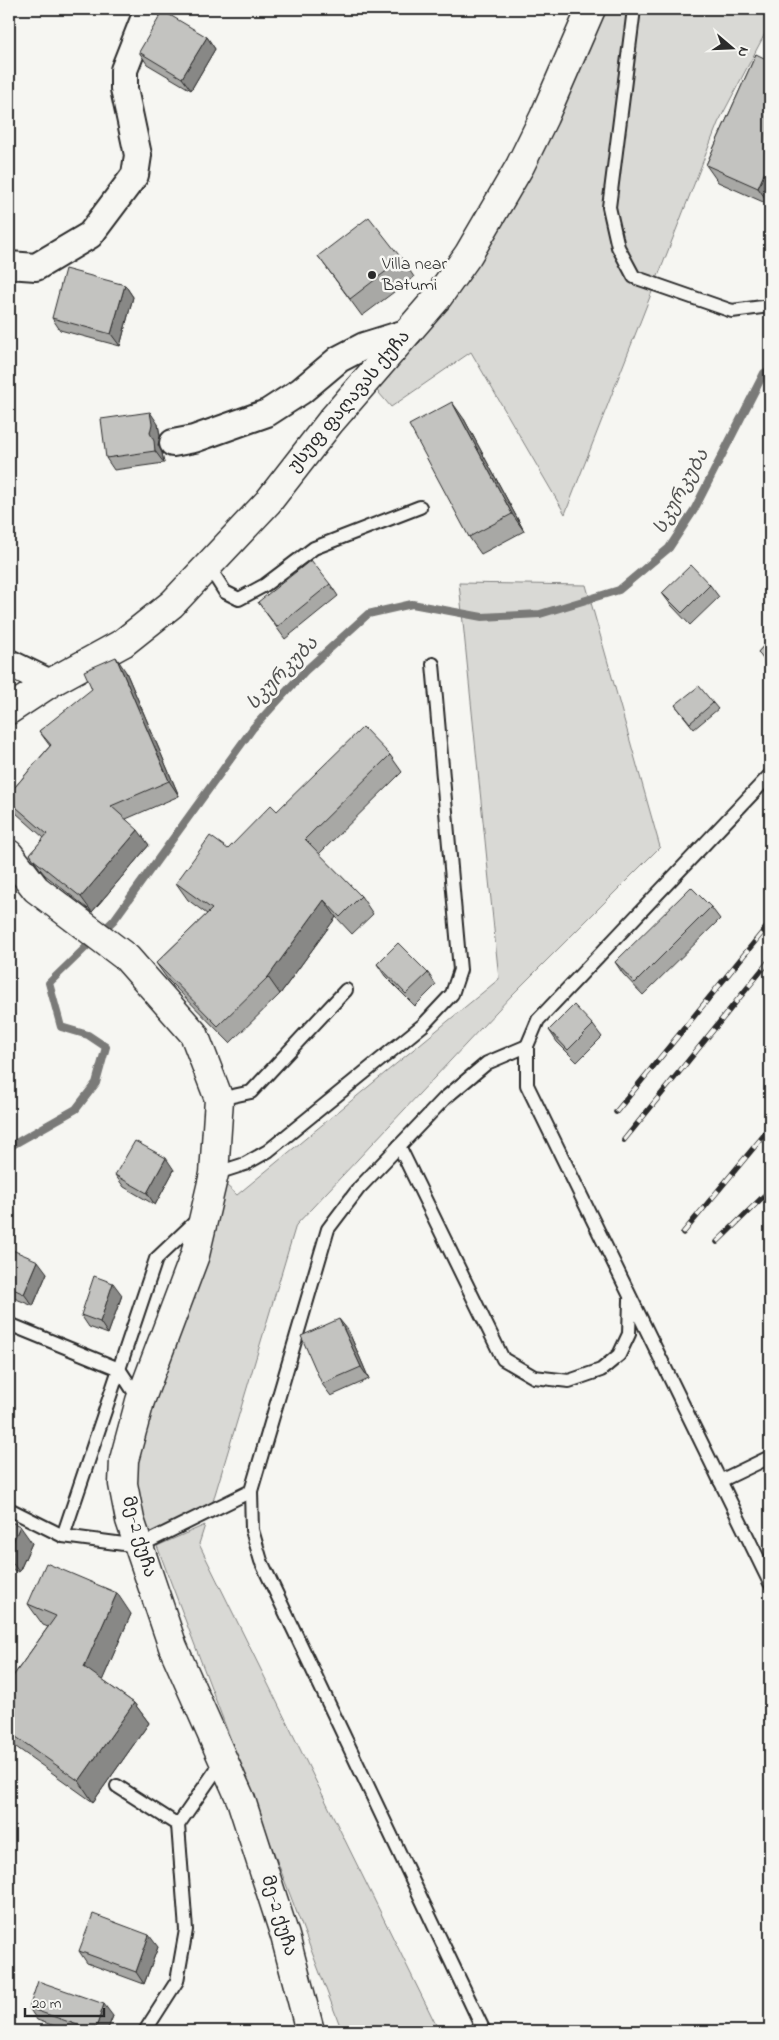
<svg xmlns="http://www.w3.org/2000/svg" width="779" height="2040" viewBox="0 0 779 2040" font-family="'Indie Flower','Noto Sans Georgian',sans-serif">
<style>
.green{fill:#d9d9d5;stroke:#828280}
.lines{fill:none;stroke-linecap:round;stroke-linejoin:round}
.stream{stroke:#7a7a78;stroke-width:8}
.service-casing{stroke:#2b2b2b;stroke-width:16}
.minor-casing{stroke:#2b2b2b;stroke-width:30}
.tertiary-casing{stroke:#2b2b2b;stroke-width:31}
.service{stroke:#f6f6f2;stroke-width:12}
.minor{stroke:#f6f6f2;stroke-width:26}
.tertiary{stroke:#f6f6f2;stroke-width:28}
.rail-casing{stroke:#2b2b2b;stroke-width:5.5}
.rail{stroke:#f6f6f2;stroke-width:4;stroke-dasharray:11;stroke-linecap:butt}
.wall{fill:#a8a8a5;stroke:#2b2b2b}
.shaded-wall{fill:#888886;stroke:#2b2b2b}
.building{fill:#c3c3c0;stroke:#2b2b2b}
.poi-dot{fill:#2b2b2b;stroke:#f6f6f2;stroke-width:2}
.labels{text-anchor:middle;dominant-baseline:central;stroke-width:5;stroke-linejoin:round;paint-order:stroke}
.poi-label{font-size:18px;fill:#2b2b2b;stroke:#f6f6f2;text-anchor:start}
.street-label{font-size:18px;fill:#2b2b2b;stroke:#f6f6f2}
.water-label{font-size:19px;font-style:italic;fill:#525251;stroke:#f6f6f2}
</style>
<rect width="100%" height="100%" fill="#f6f6f2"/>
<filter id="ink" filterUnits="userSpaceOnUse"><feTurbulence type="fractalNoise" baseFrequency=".02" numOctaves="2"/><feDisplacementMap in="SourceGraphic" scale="10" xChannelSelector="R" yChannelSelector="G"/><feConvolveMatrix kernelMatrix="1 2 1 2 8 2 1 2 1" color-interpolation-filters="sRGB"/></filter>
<g filter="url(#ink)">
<!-- green -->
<g class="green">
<polygon points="591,9 770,9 770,24 718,123 565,514 471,352 391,407 367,379 438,297"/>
<polygon points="459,583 586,585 660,847 512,995 296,1225 210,1511 139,1546 123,1484 214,1174 237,1195 499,979"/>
<polygon points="205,1525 199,1544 439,2031 342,2031 157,1546"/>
</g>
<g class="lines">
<!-- stream -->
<polyline class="stream" points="9,1147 76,1109 96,1083 106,1047 88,1035 61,1027 49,983 114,920 253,728 305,671 368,614 412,604 482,617 540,614 619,590 669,548 694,510 764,373 770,370"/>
<!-- service casing -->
<g class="service-casing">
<g id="service">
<polyline points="634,9 609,207 618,247 634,277 732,311 770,306"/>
<polyline points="209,567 225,592 239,599 265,585 314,548 420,507"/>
<polyline points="770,775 538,1020 527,1046 527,1085 770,1583"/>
<polyline points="219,1099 251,1092 346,990"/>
<polyline points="399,1146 503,1359 534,1377 569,1381 601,1370 619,1355 629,1334 630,1300"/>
<polyline points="214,1174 245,1164 268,1151 423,1025 452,994 460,970 433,664"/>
<polyline points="198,1219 156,1259 63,1536 139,1546 251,1491 328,1229 359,1188 444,1099 487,1063 527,1046"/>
<polyline points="9,1324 119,1369 140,1401"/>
<polyline points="720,1481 770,1457"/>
<polyline points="251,1491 252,1530 261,1561 484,2031"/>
<polyline points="9,1509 63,1536"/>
<polyline points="117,1786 178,1825"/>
<polyline points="145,2031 177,1981 186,1930 178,1825 223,1760"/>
</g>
</g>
<!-- minor casing -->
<g class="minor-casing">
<g id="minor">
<polyline points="9,265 36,267 90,235 135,175 138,155 124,89 124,70 148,9"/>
<polyline points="173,443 194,439 267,413 301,391 339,359 364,346 409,332"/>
<polyline points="9,663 50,683"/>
</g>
</g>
<!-- tertiary casing -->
<g class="tertiary-casing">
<g id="tertiary">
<polyline points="9,710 50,683 123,643 172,604 268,502 331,421 438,297 468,255 520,166 544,117 591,9"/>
<polyline points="9,854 36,889 127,958 194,1034 219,1099 214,1174 195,1255 140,1401 124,1460 123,1484 130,1520 173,1647 241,1800 285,1936 310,2031"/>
</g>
</g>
<!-- service -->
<use href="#service" class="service"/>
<!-- minor -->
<use href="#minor" class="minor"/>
<!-- tertiary -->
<use href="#tertiary" class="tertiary"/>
<!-- rail casing -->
<g class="rail-casing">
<g id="rail">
<polyline points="616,1112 770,923"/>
<polyline points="624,1140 770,960"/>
<polyline points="683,1233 770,1128"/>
<polyline points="717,1242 770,1190"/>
</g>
</g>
<!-- rail -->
<use href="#rail" class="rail"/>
</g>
<!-- wall -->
<g class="wall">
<polygon points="207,37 215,49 191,90 147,64 139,52"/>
<polygon points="756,54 770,205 718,182 706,165"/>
<polygon points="318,256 402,259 414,277 362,316"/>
<polygon points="125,285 133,297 120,346 60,330 52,318"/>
<polygon points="464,419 524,531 481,554 469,537"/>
<polygon points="158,424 160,436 158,445 162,453 164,463 114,470 106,458"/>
<polygon points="330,584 338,596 285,639 258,602"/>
<polygon points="710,585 719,597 690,625 671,605 662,593"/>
<polygon points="770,639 770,669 758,652"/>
<polygon points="126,672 179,796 126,819 149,845 92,912 45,875 40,869 30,854 44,838 16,813 9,803 9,794 50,746 39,731"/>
<polygon points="713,703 718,709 694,729 675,705"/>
<polygon points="390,755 402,772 319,854 361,896 373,914 352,934 336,917 280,994 230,1043 168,980 156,963 207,914 188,900 176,883 228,849 277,811"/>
<polygon points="711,907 720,919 643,995 623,974 615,962"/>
<polygon points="377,964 428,973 436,985 415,1006 385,976"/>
<polygon points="593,1025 602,1037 577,1062 557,1042 549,1030"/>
<polygon points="174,1170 155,1205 124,1187 115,1175"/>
<polygon points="9,1252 47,1273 33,1306 9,1296"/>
<polygon points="122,1295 108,1334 89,1327 81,1315"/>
<polygon points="348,1330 369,1379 331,1396 322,1384"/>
<polygon points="9,1521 32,1543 19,1572 9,1568"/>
<polygon points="28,1604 131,1614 102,1680 134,1703 149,1723 93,1802 9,1742 9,1682 48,1627 43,1625"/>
<polygon points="158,1947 144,1984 87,1963 79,1951"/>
<polygon points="29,2008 113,2016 107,2031 70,2031 37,2020"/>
</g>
<!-- shaded-wall -->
<g class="shaded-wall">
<polygon points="207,37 215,49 191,90 182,78"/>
<polygon points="770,160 770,205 758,188"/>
<polygon points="125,285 133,297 120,346 111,334"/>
<polygon points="452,402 464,419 524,531 512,514"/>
<polygon points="150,412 158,424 160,436 158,445 162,453 164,463 155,451 150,433"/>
<polygon points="116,657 126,672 179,796 169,781"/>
<polygon points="138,830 149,845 92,912 81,897"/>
<polygon points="324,900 336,917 280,994 268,977"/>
<polygon points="166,1158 174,1170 155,1205 147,1193"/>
<polygon points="38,1261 47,1273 33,1306 24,1294"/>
<polygon points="113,1283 122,1295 108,1334 100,1322"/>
<polygon points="339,1319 348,1330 369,1379 361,1367"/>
<polygon points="20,1526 32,1543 19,1572 9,1558 9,1551"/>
<polygon points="117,1593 131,1614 99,1688 84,1667"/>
<polygon points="134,1703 149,1723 93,1802 79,1781"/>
<polygon points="149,1935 158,1947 144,1984 136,1972"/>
<polygon points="104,2004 113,2016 107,2031 95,2031"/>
</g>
<!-- building -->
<g class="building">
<polygon points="163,11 207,37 182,78 139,52"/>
<polygon points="756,54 770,61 770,160 758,188 706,165"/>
<polygon points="369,217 402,259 350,299 318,256"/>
<polygon points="65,269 125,285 111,334 52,318"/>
<polygon points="452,402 512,514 469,537 409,425"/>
<polygon points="150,412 152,424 150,433 154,441 155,451 106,458 101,419"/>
<polygon points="311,560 330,584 277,627 258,602"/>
<polygon points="691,565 710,585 682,613 662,593"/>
<polygon points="770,639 770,664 758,652"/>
<polygon points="116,657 169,781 111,806 138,830 81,897 34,860 30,854 47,834 9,801 9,794 51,745 39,731 92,689 84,671"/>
<polygon points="699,686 713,703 690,723 675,705"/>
<polygon points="363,727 390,755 305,839 361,896 340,917 324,900 268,977 218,1026 156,963 212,909 176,883 210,836 228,849 271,805 277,811"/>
<polygon points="691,887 711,907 635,983 615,962"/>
<polygon points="398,943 428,973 406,994 377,964"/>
<polygon points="574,1005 593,1025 568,1050 549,1030"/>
<polygon points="135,1141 166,1158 147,1193 115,1175"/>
<polygon points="10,1249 38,1261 24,1294 9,1287 9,1252"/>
<polygon points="94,1276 113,1283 100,1322 81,1315"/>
<polygon points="339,1319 361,1367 322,1384 301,1336"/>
<polygon points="9,1521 20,1526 9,1551"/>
<polygon points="46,1563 117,1593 84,1667 134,1703 79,1781 9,1732 9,1682 56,1616 28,1604"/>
<polygon points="93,1914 149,1935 136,1972 79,1951"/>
<polygon points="38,1981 104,2004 95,2031 29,2008"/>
</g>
</g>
<!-- markers -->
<circle class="poi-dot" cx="372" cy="275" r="5"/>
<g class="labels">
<!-- poi labels -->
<g class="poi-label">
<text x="382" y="265">Villa near<tspan x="382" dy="21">Batumi</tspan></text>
</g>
<!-- street labels -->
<g class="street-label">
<text transform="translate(350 402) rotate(-50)">უსუფ ფაღავას ქუჩა</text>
<text transform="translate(138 1537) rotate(74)">მე-2 ქუჩა</text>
<text transform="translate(278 1916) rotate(73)">მე-2 ქუჩა</text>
</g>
<!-- water labels -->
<g class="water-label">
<text transform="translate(682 492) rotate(-61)">სკურკუბა</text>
<text transform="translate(283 674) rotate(-46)">სკურკუბა</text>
</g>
</g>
<!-- margin -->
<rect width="779" height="2040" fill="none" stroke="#f6f6f2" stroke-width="30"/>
<rect x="15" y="15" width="749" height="2010" fill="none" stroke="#2b2b2b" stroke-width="2" filter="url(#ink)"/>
<!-- north arrow -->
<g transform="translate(732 48) rotate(109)" stroke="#f6f6f2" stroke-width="4" paint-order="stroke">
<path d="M0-4L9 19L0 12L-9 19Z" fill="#2b2b2b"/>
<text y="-8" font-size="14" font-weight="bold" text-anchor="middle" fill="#2b2b2b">N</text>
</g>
<!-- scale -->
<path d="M25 2008v8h79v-8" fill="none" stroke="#2b2b2b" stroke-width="2.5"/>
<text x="32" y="2008" font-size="15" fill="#2b2b2b" stroke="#f6f6f2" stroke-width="4" paint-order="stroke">20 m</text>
</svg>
